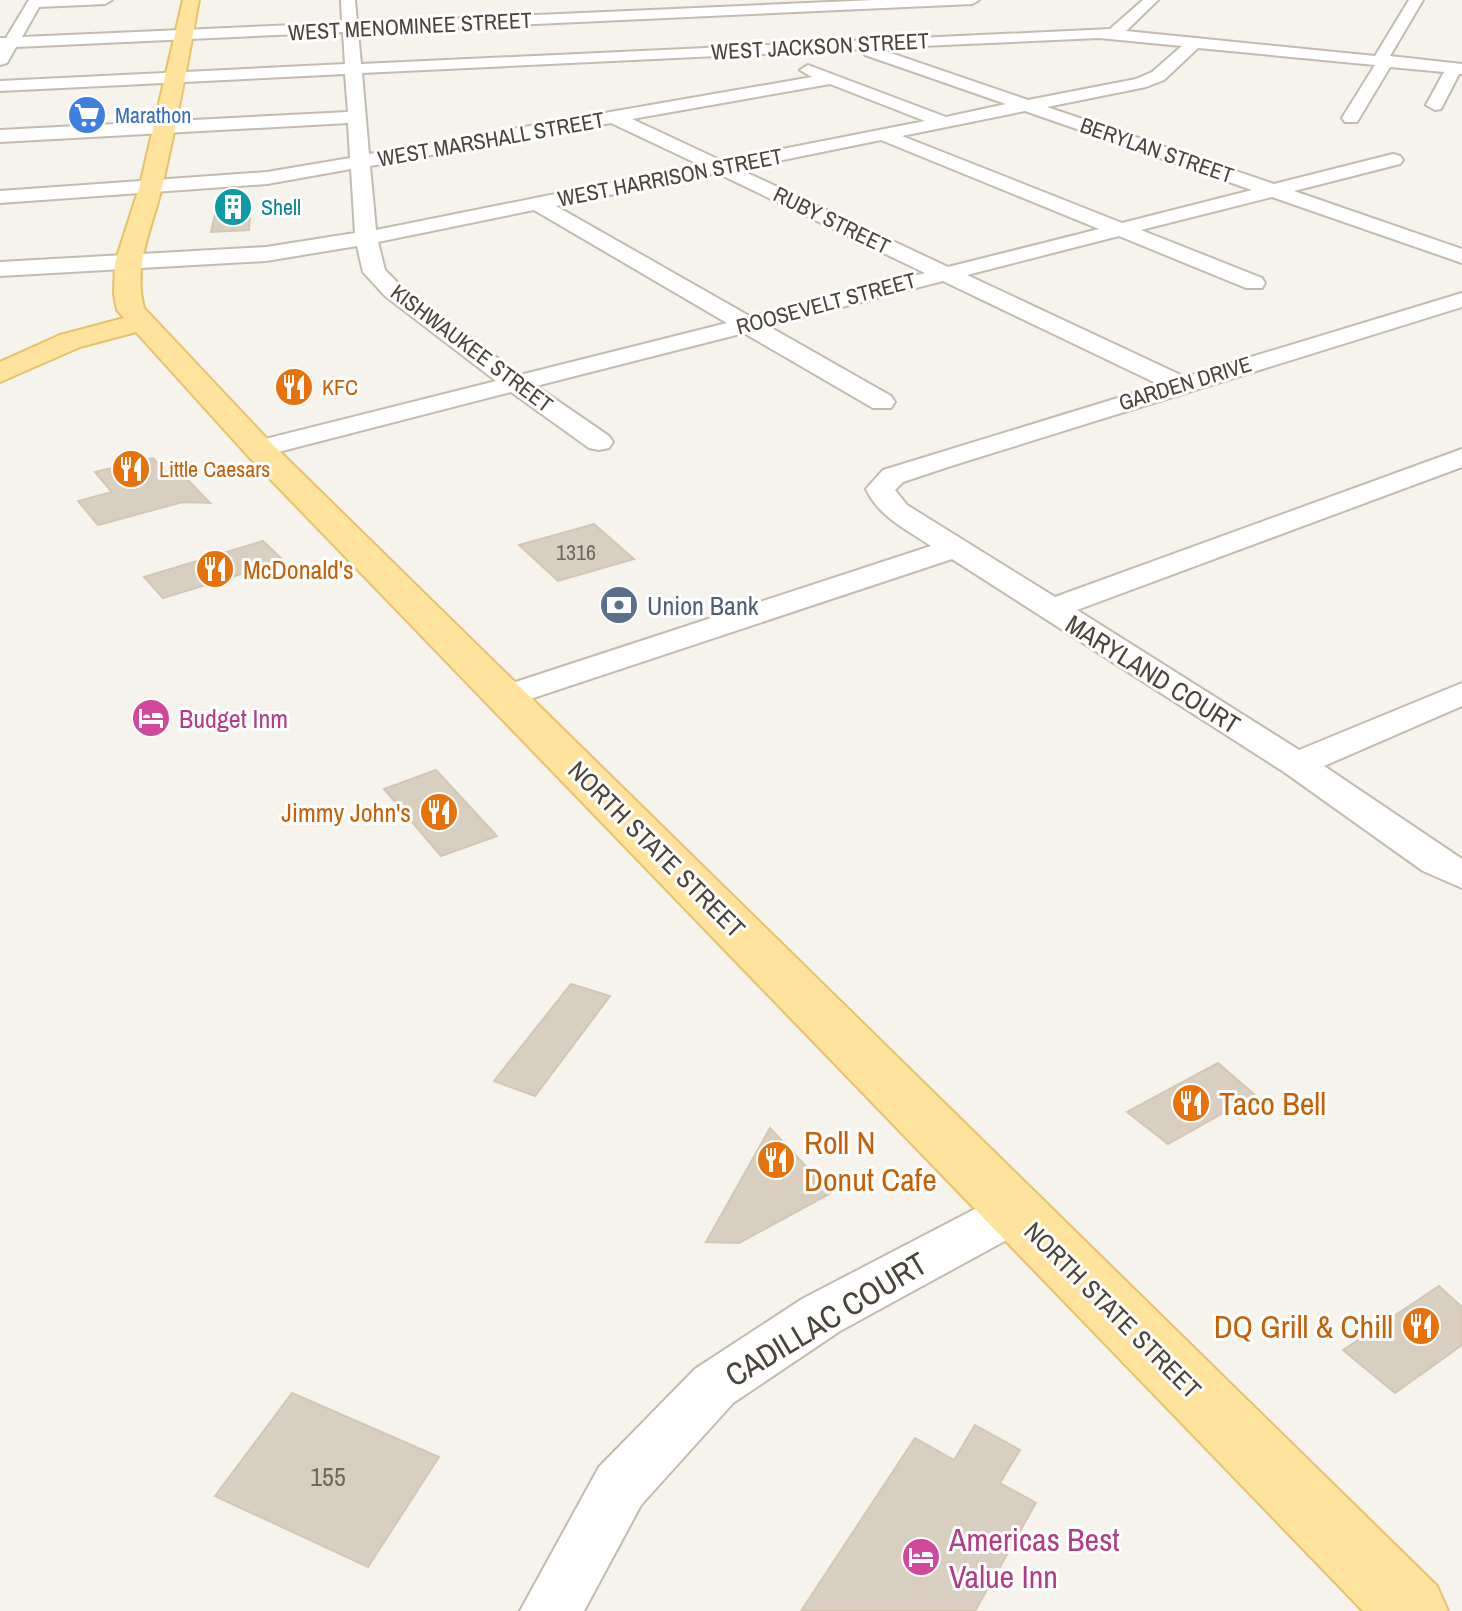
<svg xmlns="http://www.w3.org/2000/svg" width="1462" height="1611" viewBox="0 0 1462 1611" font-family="'Archivo Narrow',sans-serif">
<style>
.building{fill:#d8cfc1;stroke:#d3c7b4;stroke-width:2}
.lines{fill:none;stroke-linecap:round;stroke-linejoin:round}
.minor-casing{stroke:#c2bbae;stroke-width:4}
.major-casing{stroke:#e6c16a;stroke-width:4}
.minor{fill:#fff;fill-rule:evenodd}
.major{fill:#ffe39c;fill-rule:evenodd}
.labels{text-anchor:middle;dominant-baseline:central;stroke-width:6;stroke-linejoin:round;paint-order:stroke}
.far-street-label{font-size:22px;fill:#4b4439;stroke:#fff}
.far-shop-label{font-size:22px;fill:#366cbe;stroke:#fff;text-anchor:start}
.far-culture-label{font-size:22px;fill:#0d838f;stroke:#fff;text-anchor:start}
.far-food-label{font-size:22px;fill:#c56008;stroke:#fff;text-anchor:start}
.number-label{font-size:22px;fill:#6e675b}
.food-label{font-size:26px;fill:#c56008;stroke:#fff;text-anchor:start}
.service-label{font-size:26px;fill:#4e5e75;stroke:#fff;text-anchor:start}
.street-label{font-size:26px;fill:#4b4439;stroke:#fff}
.hotel-label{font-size:26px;fill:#b23c85;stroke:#fff;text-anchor:start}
.near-number-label{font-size:26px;fill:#6e675b}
.near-food-label{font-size:32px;fill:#c56008;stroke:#fff;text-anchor:start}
.near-street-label{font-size:32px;fill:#4b4439;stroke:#fff}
.near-hotel-label{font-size:32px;fill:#b23c85;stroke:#fff;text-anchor:start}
</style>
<rect width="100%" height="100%" fill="#f6f3ec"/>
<!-- building -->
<g class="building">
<polygon points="251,204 249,230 211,232 217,206"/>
<polygon points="153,458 170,477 182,474 210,503 183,502 98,525 78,501 112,492 95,472"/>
<polygon points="594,524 634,559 558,581 519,545"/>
<polygon points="263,541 284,561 163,598 144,577"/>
<polygon points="436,770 497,836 441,856 384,789"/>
<polygon points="571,984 610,996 535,1096 494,1081"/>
<polygon points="1218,1063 1255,1095 1168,1144 1127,1112"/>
<polygon points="770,1128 831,1193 739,1243 706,1242"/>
<polygon points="1439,1286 1462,1307 1462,1345 1395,1393 1343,1350"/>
<polygon points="292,1393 439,1457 368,1567 215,1496"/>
<polygon points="975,1425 1020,1450 1000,1483 1036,1503 975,1611 801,1611 915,1438 954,1460"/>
</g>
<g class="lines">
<!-- minor casing -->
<g class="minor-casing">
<g id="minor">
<path d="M29 0H112L105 4 39 7 22 37 342 23 341 0H355L357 23 874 0H979L972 4 358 32 361 64 1110 29 1143 0H1158L1126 31 1375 56 1409 0H1423L1390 56 1462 64V74H1459L1441 109 1435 110 1426 105 1444 72 1390 67 1357 122H1345L1342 118 1375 65 1198 48 1164 80 1146 87 1047 107 1274 184 1393 154 1400 156 1403 160 1400 164 1294 191 1462 249V263L1272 197 1141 230 1262 278 1265 283 1262 288H1246L1119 236 967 275 1185 377 1462 293V307L951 466 903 482 895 490 907 505 1055 597 1462 449V467L1077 610 1299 750 1462 683V706L1324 766 1462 859V888L1423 871 1284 772 952 559 518 703 506 706 494 703 489 696 494 689 931 546C906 529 879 517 866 489L883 470 1160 385 943 281 768 326 891 396 895 402 891 408H873L744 333 536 386 609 436 613 442 609 448 599 450 589 448 511 392 259 457 249 455 245 449 249 443 496 381 385 296 363 272 357 246 266 261 0 276V262L266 247 355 233 351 169 267 184 0 203V191L267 172 350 158 348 123 0 142V130L348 112 345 74 0 91V81L345 64 343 32 16 47 7 63 0 65V38H6ZM1099 38 1182 46 1152 72 1136 79 1028 100 876 48ZM865 49V55L1006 104 946 117 808 65 800 70 812 77 369 154 362 73ZM830 84 925 121 722 161 632 119ZM1025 111 1252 190 1122 223 902 136ZM611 123 700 165 376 230 370 166ZM881 140 1099 229 948 267 739 169ZM717 173 925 273 751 317 556 206ZM534 210 727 323 520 375 401 286 385 270 378 242Z"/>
<polygon points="1016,1191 1034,1197 1041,1211 1034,1225 840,1331 733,1403 641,1505 584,1611 520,1611 599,1467 695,1369 802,1299 998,1197"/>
</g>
</g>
<!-- major casing -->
<g class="major-casing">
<path id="major" d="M183 0H199C188 61 177 122 163 182 154 225 132 263 144 308L270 442 1437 1586 1448 1611H1363L248 456 136 332 80 347 0 382V362L60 335 124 318 117 310 114 294 115 263 140 185Z"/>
</g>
<!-- minor -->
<use href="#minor" class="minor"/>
<!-- major -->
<use href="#major" class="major"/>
</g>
<!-- icons -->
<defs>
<g id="supermarket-disc" transform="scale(2)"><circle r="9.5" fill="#3f7fe0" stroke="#fff"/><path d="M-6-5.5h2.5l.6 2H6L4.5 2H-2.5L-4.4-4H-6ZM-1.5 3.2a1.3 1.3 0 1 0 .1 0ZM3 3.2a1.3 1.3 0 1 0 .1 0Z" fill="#fff"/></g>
<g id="building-disc" transform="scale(2)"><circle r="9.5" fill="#0f9aa8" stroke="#fff"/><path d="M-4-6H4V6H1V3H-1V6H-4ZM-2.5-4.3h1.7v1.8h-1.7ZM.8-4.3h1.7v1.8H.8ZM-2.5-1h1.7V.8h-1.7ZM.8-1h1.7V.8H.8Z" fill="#fff"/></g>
<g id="restaurant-disc" transform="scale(2)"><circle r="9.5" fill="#e8710a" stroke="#fff"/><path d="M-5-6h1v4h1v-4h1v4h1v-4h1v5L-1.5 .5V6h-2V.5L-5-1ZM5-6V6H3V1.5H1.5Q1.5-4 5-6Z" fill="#fff"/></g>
<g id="bank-disc" transform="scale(2)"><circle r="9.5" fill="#5c6f8a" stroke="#fff"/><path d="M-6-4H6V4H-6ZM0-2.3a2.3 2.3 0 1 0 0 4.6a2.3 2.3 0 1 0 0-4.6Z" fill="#fff"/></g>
<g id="hotel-disc" transform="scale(2)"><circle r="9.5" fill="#d1479c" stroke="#fff"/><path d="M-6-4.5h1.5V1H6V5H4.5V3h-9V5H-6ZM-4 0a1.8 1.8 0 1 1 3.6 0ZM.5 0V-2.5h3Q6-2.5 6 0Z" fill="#fff"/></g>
</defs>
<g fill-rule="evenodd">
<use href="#supermarket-disc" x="87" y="115"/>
<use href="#building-disc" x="233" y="207"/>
<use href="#restaurant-disc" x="294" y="387"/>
<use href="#restaurant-disc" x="131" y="469"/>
<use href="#restaurant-disc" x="215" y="569"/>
<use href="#bank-disc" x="619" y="605"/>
<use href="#hotel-disc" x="151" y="718"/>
<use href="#restaurant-disc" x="439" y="812"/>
<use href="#restaurant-disc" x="1191" y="1103"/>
<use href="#restaurant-disc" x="776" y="1160"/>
<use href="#restaurant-disc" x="1421" y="1326"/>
<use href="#hotel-disc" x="921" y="1557"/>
</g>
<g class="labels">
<!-- far-street labels -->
<g class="far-street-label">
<text transform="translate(410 26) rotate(-3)">WEST MENOMINEE STREET</text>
<text transform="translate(820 46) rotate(-3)">WEST JACKSON STREET</text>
<text transform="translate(491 139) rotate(-10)">WEST MARSHALL STREET</text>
<text transform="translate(1157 150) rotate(19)">BERYLAN STREET</text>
<text transform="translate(670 177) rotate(-11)">WEST HARRISON STREET</text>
<text transform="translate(832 220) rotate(26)">RUBY STREET</text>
<text transform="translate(826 303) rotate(-15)">ROOSEVELT STREET</text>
<text transform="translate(472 348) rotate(37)">KISHWAUKEE STREET</text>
<text transform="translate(1185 383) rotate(-17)">GARDEN DRIVE</text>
</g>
<!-- far-shop labels -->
<g class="far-shop-label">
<text x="115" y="115">Marathon</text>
</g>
<!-- far-culture labels -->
<g class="far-culture-label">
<text x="261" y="207">Shell</text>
</g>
<!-- far-food labels -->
<g class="far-food-label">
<text x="322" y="387">KFC</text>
<text x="159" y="469">Little Caesars</text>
</g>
<!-- number labels -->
<g class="number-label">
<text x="576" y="552">1316</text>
</g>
<!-- food labels -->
<g class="food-label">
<text x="243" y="569">McDonald's</text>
<text x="411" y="812" text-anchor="end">Jimmy John's</text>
</g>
<!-- service labels -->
<g class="service-label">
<text x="647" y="605">Union Bank</text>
</g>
<!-- street labels -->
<g class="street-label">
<text transform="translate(1153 674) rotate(32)">MARYLAND COURT</text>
<text transform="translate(657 849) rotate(45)">NORTH STATE STREET</text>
<text transform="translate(1113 1310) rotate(45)">NORTH STATE STREET</text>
</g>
<!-- hotel labels -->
<g class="hotel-label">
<text x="179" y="718">Budget Inm</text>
</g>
<!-- near-number labels -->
<g class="near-number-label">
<text x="328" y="1476">155</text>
</g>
<!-- near-food labels -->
<g class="near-food-label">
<text x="1219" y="1103">Taco Bell</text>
<text x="804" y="1142">Roll N<tspan x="804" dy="37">Donut Cafe</tspan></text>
<text x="1393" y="1326" text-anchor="end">DQ Grill &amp; Chill</text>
</g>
<!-- near-street labels -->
<g class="near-street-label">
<text transform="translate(826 1319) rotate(-31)">CADILLAC COURT</text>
</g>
<!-- near-hotel labels -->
<g class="near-hotel-label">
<text x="949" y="1539">Americas Best<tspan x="949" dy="37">Value Inn</tspan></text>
</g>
</g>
</svg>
